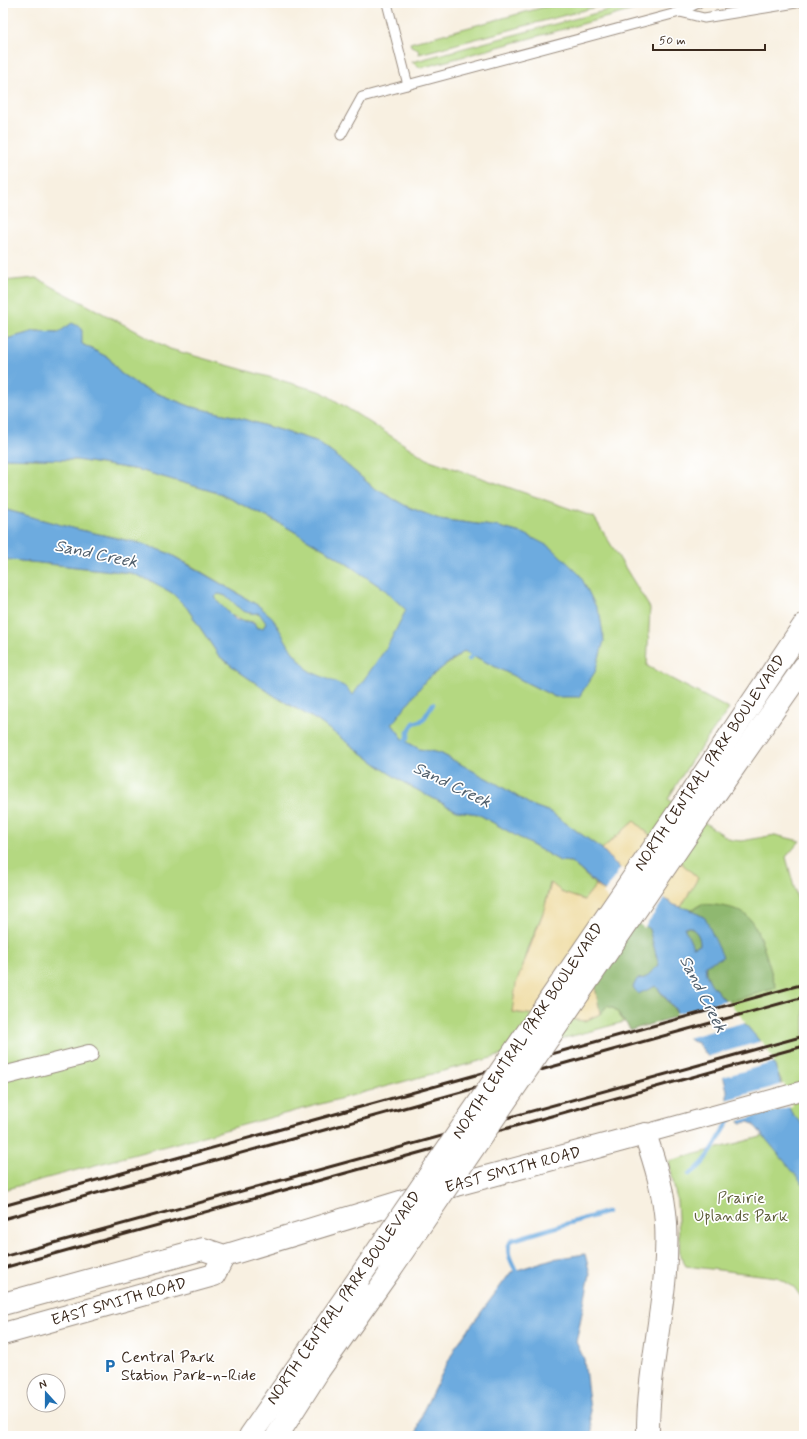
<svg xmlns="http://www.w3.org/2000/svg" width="807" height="1439" viewBox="0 0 807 1439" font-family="Mynerve,sans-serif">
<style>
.green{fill:#b4d881;stroke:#788150}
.forest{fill:#8fb86f;stroke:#657146}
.sand{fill:#eeda9e;stroke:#94825e}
.water{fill:#6dabdf;stroke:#546a7e;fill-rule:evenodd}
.pier{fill:#f8f0e1}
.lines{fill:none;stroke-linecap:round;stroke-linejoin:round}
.stream{stroke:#6dabdf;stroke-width:4.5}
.lane-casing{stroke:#9a8d80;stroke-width:11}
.street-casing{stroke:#9a8d80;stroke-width:20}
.secondary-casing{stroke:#9a8d80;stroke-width:24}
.lane{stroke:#fff;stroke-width:9}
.street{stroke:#fff;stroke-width:18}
.secondary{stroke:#fff;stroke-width:22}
.rail{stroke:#3b2a1e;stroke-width:3}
.secondary-bridge-casing{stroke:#9a8d80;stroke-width:24;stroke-linecap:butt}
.secondary-bridge{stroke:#fff;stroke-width:22}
.labels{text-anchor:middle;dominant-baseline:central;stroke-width:3.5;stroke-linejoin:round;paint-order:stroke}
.street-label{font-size:16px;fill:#3b2a1e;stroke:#fff}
.park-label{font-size:16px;fill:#5f5e3c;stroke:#fff}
.poi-label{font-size:16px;fill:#3b2a1e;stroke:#fff;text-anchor:start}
.water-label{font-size:17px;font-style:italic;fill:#4f5e6b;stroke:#fff}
</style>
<rect width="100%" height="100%" fill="#fff"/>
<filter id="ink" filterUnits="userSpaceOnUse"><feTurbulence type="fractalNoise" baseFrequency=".025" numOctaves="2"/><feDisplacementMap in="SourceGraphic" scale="8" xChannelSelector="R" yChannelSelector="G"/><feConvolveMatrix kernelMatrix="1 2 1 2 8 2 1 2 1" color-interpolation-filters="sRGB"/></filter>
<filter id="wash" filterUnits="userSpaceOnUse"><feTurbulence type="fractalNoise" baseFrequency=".012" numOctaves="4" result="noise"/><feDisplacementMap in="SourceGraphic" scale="16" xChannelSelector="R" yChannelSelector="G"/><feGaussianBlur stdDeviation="0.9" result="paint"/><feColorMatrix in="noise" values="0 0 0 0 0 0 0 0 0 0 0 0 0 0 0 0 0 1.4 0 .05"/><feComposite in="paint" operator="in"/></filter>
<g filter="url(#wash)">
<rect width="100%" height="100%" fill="#f8f0e1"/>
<!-- green -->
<g class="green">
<polygon points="559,3 611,3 419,54 418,49 411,46 410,43"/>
<polygon points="634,3 659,3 421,68 412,62"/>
<polygon points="36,278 170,349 322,392 427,459 594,517 650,608 647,666 729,709 691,761 668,799 731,840 742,841 775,835 800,841 786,857 804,924 804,970 801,979 804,990 804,1301 794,1287 777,1277 686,1266 680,1256 677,1201 669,1161 803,1126 791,1112 781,1080 758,1039 727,1002 776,988 760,938 702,904 691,910 681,907 698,878 634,821 602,849 550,812 531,805 497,784 440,753 419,749 404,740 392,724 324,679 309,671 292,651 259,606 188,564 168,553 139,543 72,528 3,509 3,458 76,460 139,470 218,493 283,525 337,557 385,590 406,610 447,665 464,651 555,697 500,527 439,519 406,506 374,488 340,459 316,441 233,416 192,407 143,388 120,373 109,358 59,332 35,331 3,340 3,281"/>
<polygon points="3,559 131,573 153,582 172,593 187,608 219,656 241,673 276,697 318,721 386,771 408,785 457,811 478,814 560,861 571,862 596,885 584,900 563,893 550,883 544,910 528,949 512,1012 585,1021 600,1014 607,1006 615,1009 624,1022 3,1190"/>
<path d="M218 594C237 596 234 616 259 613L264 618 266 623 263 629 257 628 254 622C235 620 226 614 215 597Z"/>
</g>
<!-- forest -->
<g class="forest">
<path d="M702 904C717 905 735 906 747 916 761 929 770 970 776 988L727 1002 711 984 706 974 705 918 691 910Z"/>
<path d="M638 920 649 929 659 965 645 978 637 980 633 987 638 993 656 986C663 997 672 1004 678 1016L631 1030 615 1009 607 1006 600 1014 594 982Z"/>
<path d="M684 927H690C697 932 700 936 700 945L693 948Z"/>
</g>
<!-- sand -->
<g class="sand">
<polygon points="634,821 698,878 681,907 674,905 617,866 602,849"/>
<polygon points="551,883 563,893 584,900 596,885 638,920 594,982 600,1014 585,1021 512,1012 516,984 544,910"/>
</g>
<!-- water -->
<g class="water">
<path d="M72 323 82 328V344L109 358 120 373 143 388 192 407 233 416 316 441 340 459 374 488 406 506 439 519 500 527 525 534 552 548 580 575 600 615 604 641 595 672 579 697H555L464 651 426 680 392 724 404 740 419 749 440 753 497 784 531 805 550 812 602 849 617 866 674 905 691 910 705 918 723 957 705 965 706 974 711 984 758 1039 775 1066 791 1112 804 1127V1185L755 1126 749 1122 742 1123 727 1114V1090L724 1079 698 1043 690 1040 675 1009 656 986 638 994 633 987 637 979 645 978 659 965 649 929 571 862 560 861 478 814 457 811 408 785 386 771 318 721 276 697 241 673 219 656 187 608 172 593 153 582 131 573 3 559V509L72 528 139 543 168 553 259 606 272 617 292 651 309 671 344 686 353 695 387 647 406 610 385 590 337 557 283 525 218 493 139 470 76 460 3 458V340L35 331 59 332ZM218 594C237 596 234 616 259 613L266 623 263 628H257C252 619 246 622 236 620L219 603 215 597ZM684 927H690C697 932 700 936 700 945L693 947Z"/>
<polygon points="585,1254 590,1274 576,1342 584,1359 593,1436 416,1436 423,1411 456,1346 511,1272 552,1259"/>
</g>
<!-- pier -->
<g class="pier">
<polygon points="621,867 666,897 644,928 603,894"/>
<polygon points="727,1000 746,1022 687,1038 675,1014"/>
<polygon points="762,1041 775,1062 720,1078 706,1057"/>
<polygon points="784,1084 792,1106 735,1122 725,1114 725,1100"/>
</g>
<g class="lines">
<!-- stream -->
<g class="stream">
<polyline points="469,659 476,652"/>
<polyline points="401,745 408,738 408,732 414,723 423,720 433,704"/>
<path d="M689 1174C711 1162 718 1135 733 1116"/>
<path d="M518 1275C513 1264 503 1251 512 1240L607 1212"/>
</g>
</g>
</g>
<g filter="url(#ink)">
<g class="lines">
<!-- lane casing -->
<g class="lane-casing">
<g id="lane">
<polyline points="387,3 408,85"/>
<polyline points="680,12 704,18 796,3"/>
<polyline points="341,135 362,97 680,12 698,3"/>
</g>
</g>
<!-- street casing -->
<g class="street-casing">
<g id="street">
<polyline points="3,1076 89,1054"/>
<polyline points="645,1134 804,1090"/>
</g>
</g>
<!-- secondary casing -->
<g class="secondary-casing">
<g id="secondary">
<polyline points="694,789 804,625"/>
<polyline points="711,800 804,667"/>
<path d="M3 1304 203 1249 224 1256 456 1185 645 1134C655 1163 664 1192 666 1223 670 1294 647 1365 648 1436"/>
<polyline points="3,1334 214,1275 224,1256"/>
<polyline points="250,1436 359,1278"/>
<polyline points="277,1436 319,1370 390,1270"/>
</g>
</g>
<!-- lane -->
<use href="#lane" class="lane"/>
<!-- street -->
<use href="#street" class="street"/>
<!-- secondary -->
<use href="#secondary" class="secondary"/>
<!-- rail -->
<g class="rail">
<polyline points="3,1206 804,984"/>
<polyline points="3,1219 804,997"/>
<polyline points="3,1257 804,1036"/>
<polyline points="3,1268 804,1046"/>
</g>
<!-- secondary-bridge casing -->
<g class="secondary-bridge-casing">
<g id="secondary-bridge">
<polyline points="390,1270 711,800"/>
<polyline points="359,1278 694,789"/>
</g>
</g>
<!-- secondary-bridge -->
<use href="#secondary-bridge" class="secondary-bridge"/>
</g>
</g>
<!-- icons -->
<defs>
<g id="parking-bare" transform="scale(1.08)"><path d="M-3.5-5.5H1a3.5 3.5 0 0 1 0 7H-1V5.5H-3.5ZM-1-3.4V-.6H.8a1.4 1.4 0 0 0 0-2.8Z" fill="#1f6fb2" stroke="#fff" stroke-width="2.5" paint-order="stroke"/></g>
</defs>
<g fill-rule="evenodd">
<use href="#parking-bare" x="110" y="1366"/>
</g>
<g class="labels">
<!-- street labels -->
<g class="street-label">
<text transform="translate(710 763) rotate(-56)">NORTH CENTRAL PARK BOULEVARD</text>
<text transform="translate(528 1031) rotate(-56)">NORTH CENTRAL PARK BOULEVARD</text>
<text transform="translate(513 1170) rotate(-15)">EAST SMITH ROAD</text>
<text transform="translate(344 1298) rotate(-55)">NORTH CENTRAL PARK BOULEVARD</text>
<text transform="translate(119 1302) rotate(-16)">EAST SMITH ROAD</text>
</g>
<!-- park labels -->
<g class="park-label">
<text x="741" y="1198">Prairie<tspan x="741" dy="18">Uplands Park</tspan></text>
</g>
<!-- poi labels -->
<g class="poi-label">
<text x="121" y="1357">Central Park<tspan x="121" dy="18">Station Park-n-Ride</tspan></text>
</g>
<!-- water labels -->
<g class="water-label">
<text transform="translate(96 554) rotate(12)">Sand Creek</text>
<text transform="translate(452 785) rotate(26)">Sand Creek</text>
<text transform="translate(703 994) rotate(63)">Sand Creek</text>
</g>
</g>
<!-- margin -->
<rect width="807" height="1439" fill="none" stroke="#fff" stroke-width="16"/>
<!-- north arrow -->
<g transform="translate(46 1393) rotate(339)"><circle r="19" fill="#ffffff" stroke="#b1aaa5"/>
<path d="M0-3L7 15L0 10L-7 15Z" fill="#1f6fb2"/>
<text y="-6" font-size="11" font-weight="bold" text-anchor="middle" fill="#3b2a1e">N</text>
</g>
<!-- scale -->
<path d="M653 44v6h112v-6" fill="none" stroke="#3b2a1e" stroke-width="2"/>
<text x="659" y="44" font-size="12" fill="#3b2a1e" stroke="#ffffff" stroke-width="3" paint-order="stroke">50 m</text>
</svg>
